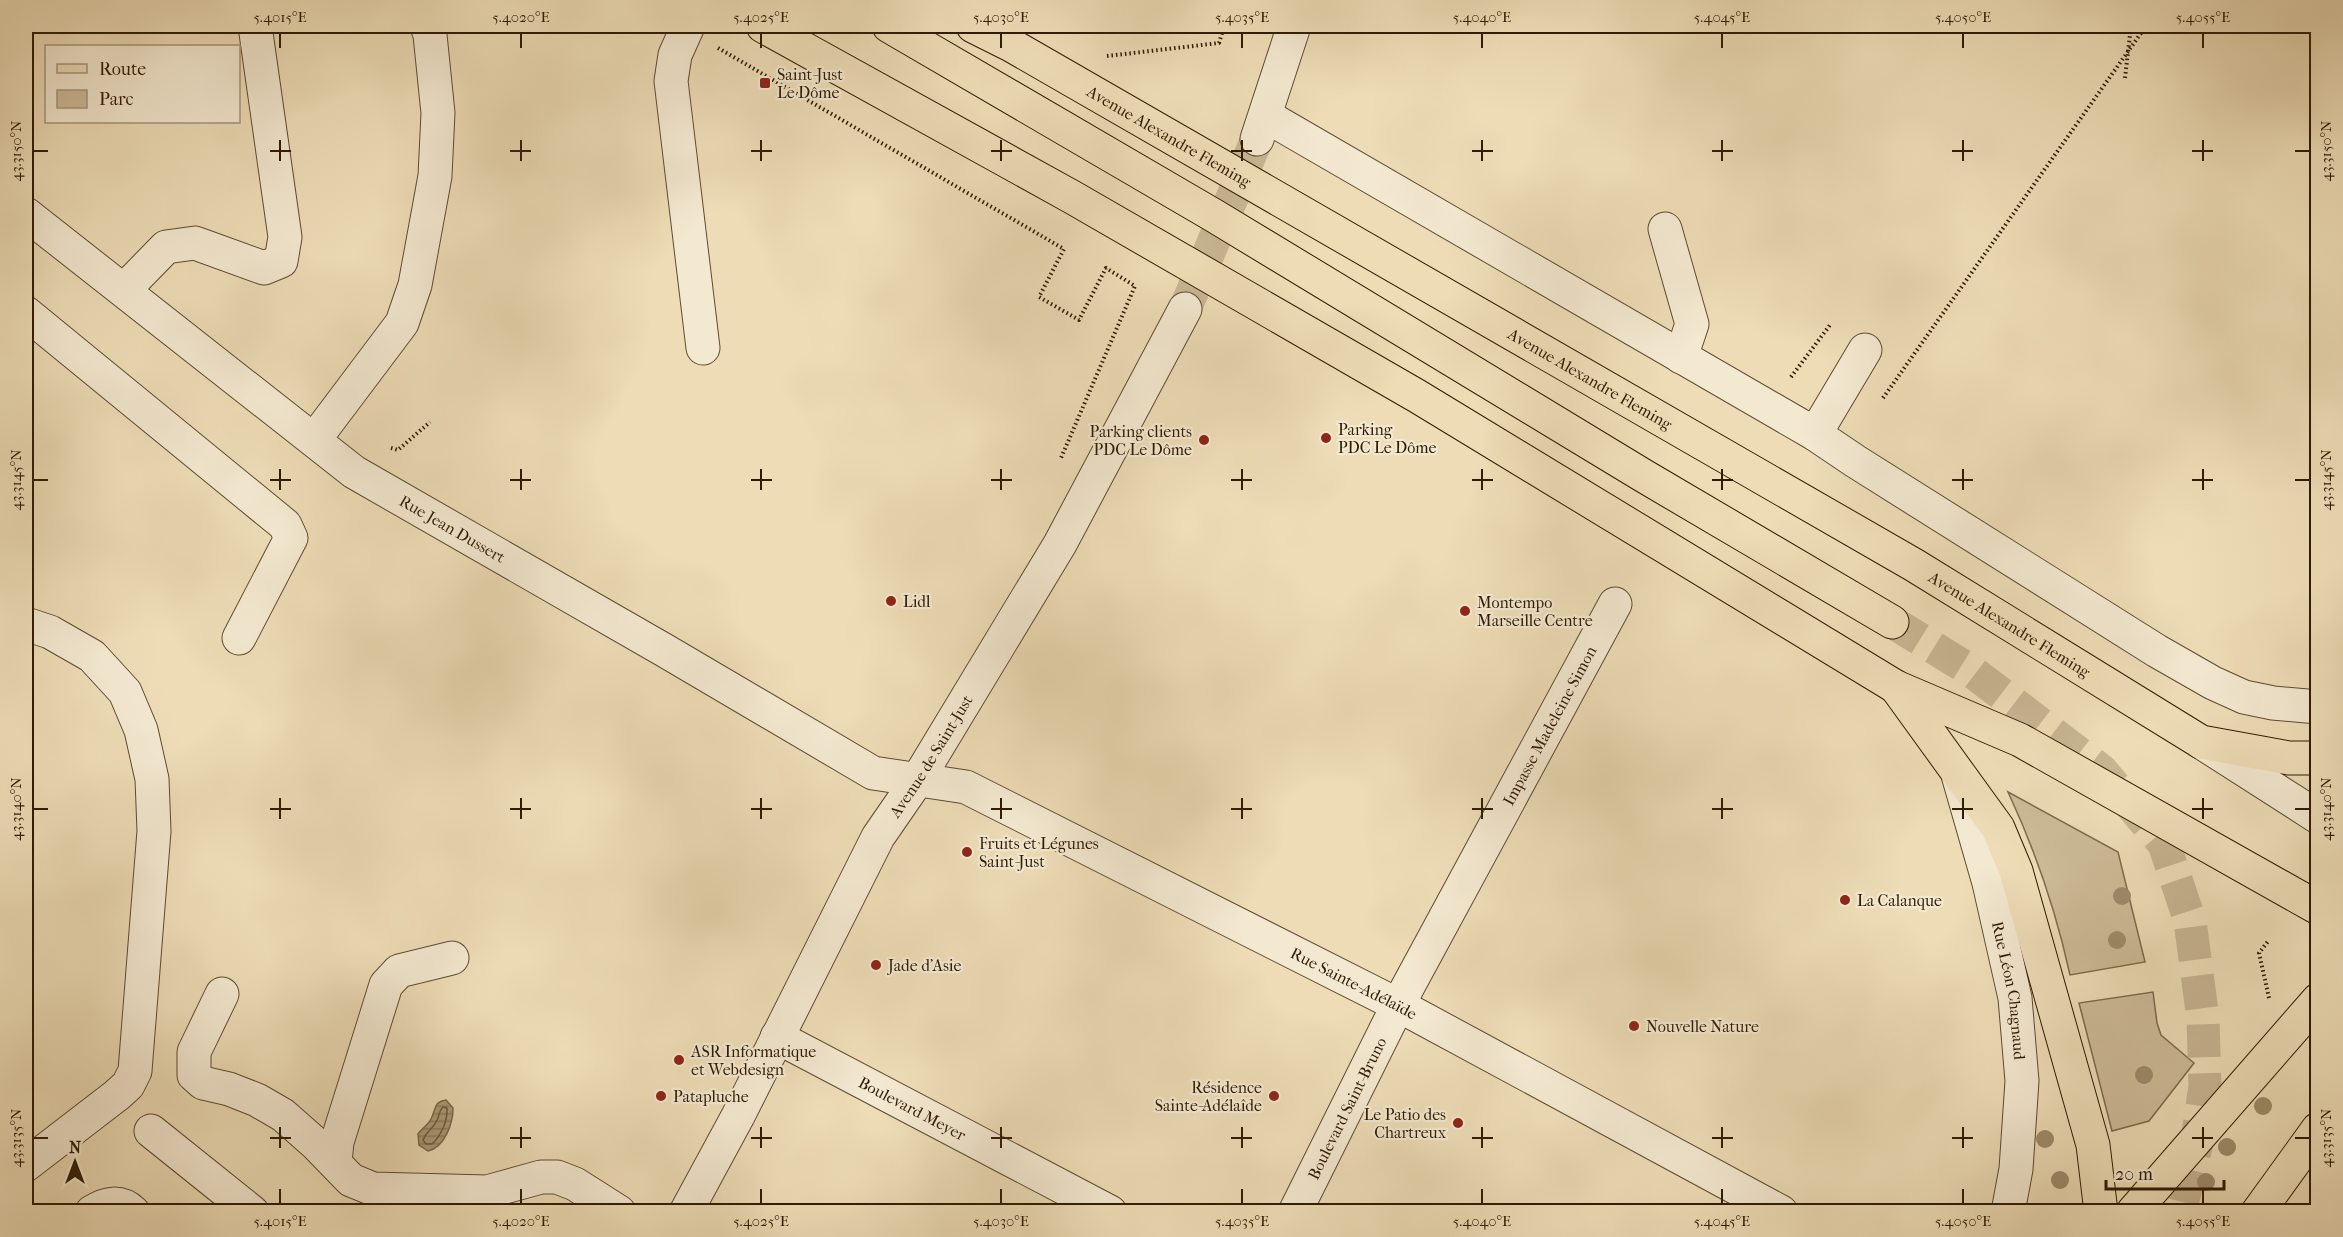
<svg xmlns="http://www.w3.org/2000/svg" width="2343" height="1237" viewBox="0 0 2343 1237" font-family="'IM FELL French Canon',serif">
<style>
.green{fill:#cdbb98;stroke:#7e6b4e;stroke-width:1.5}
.water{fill:url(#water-rules);stroke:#7a674a;stroke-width:1.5}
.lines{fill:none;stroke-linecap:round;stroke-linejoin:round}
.shore{stroke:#6d5a3e;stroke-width:1.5}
.minor-tunnel{stroke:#c7b592;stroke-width:33;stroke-dasharray:33 16;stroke-linecap:butt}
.major-tunnel{stroke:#c7b592;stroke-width:33;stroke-dasharray:33 16;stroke-linecap:butt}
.minor-casing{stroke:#5e4b30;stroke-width:35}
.major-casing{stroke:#2e1b03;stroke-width:35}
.path{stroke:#2e1b03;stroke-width:4;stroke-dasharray:1.5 3;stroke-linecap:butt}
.minor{stroke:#f3e8d0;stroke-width:33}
.major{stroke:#eddcb6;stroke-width:33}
.tree{fill:#9e8c6c}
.ticks{fill:none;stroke:#2e1b03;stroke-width:2}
.poi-dot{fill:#8f2418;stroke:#f3e8d0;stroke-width:2}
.labels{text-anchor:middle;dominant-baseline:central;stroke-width:4.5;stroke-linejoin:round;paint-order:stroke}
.poi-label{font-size:16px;fill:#2e1b03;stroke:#f3e8d0;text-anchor:start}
.street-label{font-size:16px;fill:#2e1b03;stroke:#f3e8d0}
.neatline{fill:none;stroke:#2e1b03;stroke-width:2}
.ticks-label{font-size:15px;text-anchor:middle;fill:#2e1b03}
</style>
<defs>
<pattern id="water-rules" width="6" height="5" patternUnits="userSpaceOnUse" patternTransform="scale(1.5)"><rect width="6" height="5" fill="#ac9a79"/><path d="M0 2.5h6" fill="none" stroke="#8c7d61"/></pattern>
</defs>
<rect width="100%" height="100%" fill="#eddcb6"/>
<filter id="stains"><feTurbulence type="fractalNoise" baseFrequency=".00333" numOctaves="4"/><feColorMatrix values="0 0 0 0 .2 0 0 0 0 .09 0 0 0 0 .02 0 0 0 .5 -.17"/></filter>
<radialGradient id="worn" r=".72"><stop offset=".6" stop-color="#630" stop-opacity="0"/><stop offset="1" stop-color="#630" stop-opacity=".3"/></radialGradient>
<!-- green -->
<g class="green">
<path d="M2008 792 2118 852 2145 962 2070 975C2056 911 2036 852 2008 792Z"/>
<polygon points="2153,992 2157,1023 2161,1035 2194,1063 2149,1121 2112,1131 2079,1003"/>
</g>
<!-- water -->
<path class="water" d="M446 1100 453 1108C453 1123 445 1147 428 1151L419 1145 418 1134C421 1129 429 1124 431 1119 436 1110 433 1102 446 1100Z"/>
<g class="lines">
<!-- shore -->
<path class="shore" d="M443 1107 447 1108C448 1120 441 1136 432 1144H426L423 1140C426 1131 432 1130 436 1122 440 1116 438 1112 443 1107Z"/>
<!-- minor-tunnel -->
<polyline class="minor-tunnel" points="1185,309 1257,139"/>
<!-- major-tunnel -->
<polyline class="major-tunnel" points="1892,622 1970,670 2101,770 2164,844 2190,921 2203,1019 2205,1086 2196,1147 2180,1212"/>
<!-- minor casing -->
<g class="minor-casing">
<g id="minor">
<polyline points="688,26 675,55 671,81 703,348"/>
<polyline points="1266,116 1815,434 1855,461 2157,651 2213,683 2244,697 2273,703 2318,707"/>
<polyline points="1257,139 1294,26"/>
<path id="s1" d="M26 214 354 472 664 650 873 773 966 787 1398 1005 1781 1212"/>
<polyline points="1665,229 1692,324 1681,357"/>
<polyline points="124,290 166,247 195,243 264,268 281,261 285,237 255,26"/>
<polyline points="26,313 285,525 291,538 239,638"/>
<polyline points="1815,434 1865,350"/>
<polyline points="314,440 402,323 415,285 435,176 438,113 430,35 427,26"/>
<polyline points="26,624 50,632 92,656 125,692 141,730 152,779 154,831 135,1071 128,1085 117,1095 26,1165"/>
<polyline points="2201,742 2318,817"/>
<path id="s2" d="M1958 775 1989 883 2015 998 2022 1081 2016 1169 2008 1212"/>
<polyline points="222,994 194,1052 194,1075 203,1083 229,1089 257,1100 283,1115 317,1145 351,1180 373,1189 487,1192 541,1177 557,1177 575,1184 619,1212"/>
<path id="s3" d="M777 1037 1110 1212"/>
<polyline points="151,1131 252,1212"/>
<polyline points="335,1162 337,1142 386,985 399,971 452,958"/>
<path d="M92 1212C106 1203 120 1200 133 1212"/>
<path id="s4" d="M686 1212 738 1116 878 837 918 779 1060 544 1185 309"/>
<path id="s5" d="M1295 1212 1398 1005 1615 604"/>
</g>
</g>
<!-- major casing -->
<g class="major-casing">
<g id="major">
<polyline points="763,26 1072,197 1417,396 1896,687 2020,740 2318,908"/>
<polyline points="889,26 1213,215 1644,476 1892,622"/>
<path id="s6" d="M973 26 1011 45 1914 565 2201 742 2289 758H2318"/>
<polyline points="1896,687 1998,828 2016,871 2093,1145 2101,1212"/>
<polyline points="2133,1212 2318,1000"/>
<polyline points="2258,1212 2318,1129"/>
</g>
</g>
<!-- path -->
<g class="path">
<polyline points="718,48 1064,249 1039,297 1079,320 1106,268 1135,286 1061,458"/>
<polyline points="1107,56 1219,43 1224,26"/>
<polyline points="2125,78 2131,26"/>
<polyline points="1791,377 1830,325"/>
<polyline points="1883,398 2146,26"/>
<polyline points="391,448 398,450 430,422"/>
<polyline points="2269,998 2259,953 2269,940"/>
</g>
<!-- minor -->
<use href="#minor" class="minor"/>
<!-- major -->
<use href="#major" class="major"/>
</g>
<!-- trees -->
<g class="tree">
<circle cx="2122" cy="896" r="9"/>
<circle cx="2117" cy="940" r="9"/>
<circle cx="2144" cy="1075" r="9"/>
<circle cx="2263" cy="1106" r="9"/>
<circle cx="2045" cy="1139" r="9"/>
<circle cx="2227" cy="1147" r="9"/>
<circle cx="2060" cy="1180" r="9"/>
<circle cx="2206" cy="1182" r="9"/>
</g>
<!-- ticks -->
<path class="ticks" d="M280 33V48M521 33V48M761 33V48M1001 33V48M1242 33V48M1482 33V48M1722 33V48M1963 33V48M2203 33V48M280 140V161M521 140V161M761 140V161M1001 140V161M1242 140V161M1482 140V161M1722 140V161M1963 140V161M2203 140V161M33 151H48M270 151H291M510 151H531M751 151H772M991 151H1012M1231 151H1252M1472 151H1493M1712 151H1733M1952 151H1973M2192 151H2213M2295 151H2310M280 469V490M521 469V490M761 469V490M1001 469V490M1242 469V490M1482 469V490M1722 469V490M1963 469V490M2203 469V490M33 480H48M270 480H291M510 480H531M751 480H772M991 480H1012M1231 480H1252M1472 480H1493M1712 480H1733M1952 480H1973M2192 480H2213M2295 480H2310M280 798V819M521 798V819M761 798V819M1001 798V819M1242 798V819M1482 798V819M1722 798V819M1963 798V819M2203 798V819M33 809H48M270 809H291M510 809H531M751 809H772M991 809H1012M1231 809H1252M1472 809H1493M1712 809H1733M1952 809H1973M2192 809H2213M2295 809H2310M280 1127V1148M521 1127V1148M761 1127V1148M1001 1127V1148M1242 1127V1148M1482 1127V1148M1722 1127V1148M1963 1127V1148M2203 1127V1148M33 1138H48M270 1138H291M510 1138H531M751 1138H772M991 1138H1012M1231 1138H1252M1472 1138H1493M1712 1138H1733M1952 1138H1973M2192 1138H2213M2295 1138H2310M280 1189V1204M521 1189V1204M761 1189V1204M1001 1189V1204M1242 1189V1204M1482 1189V1204M1722 1189V1204M1963 1189V1204M2203 1189V1204"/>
<!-- markers -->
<g class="poi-dot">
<rect x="759" y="77" width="12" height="12" rx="3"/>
<circle cx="1326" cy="438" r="6"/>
<circle cx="1204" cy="440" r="6"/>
<circle cx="891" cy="601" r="6"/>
<circle cx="1465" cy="611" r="6"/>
<circle cx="967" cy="852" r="6"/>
<circle cx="1845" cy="900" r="6"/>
<circle cx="876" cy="965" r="6"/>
<circle cx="1634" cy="1026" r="6"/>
<circle cx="679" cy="1060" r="6"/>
<circle cx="661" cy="1096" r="6"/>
<circle cx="1274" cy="1096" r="6"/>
<circle cx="1458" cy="1123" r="6"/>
</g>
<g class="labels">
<!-- poi labels -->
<g class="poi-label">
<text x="777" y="74">Saint-Just<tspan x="777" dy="18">Le Dôme</tspan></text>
<text x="1338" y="429">Parking<tspan x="1338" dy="18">PDC Le Dôme</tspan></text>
<text x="1192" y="431" text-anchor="end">Parking clients<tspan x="1192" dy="18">PDC Le Dôme</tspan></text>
<text x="903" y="601">Lidl</text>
<text x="1477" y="602">Montempo<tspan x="1477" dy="18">Marseille Centre</tspan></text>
<text x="979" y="843">Fruits et Légunes<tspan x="979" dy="18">Saint-Just</tspan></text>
<text x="1857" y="900">La Calanque</text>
<text x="888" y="965">Jade d'Asie</text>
<text x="1646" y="1026">Nouvelle Nature</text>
<text x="691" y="1051">ASR Informatique<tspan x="691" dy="18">et Webdesign</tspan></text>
<text x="1262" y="1087" text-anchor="end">Résidence<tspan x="1262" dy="18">Sainte-Adélaîde</tspan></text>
<text x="673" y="1096">Patapluche</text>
<text x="1446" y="1114" text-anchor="end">Le Patio des<tspan x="1446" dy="18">Chartreux</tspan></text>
</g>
<!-- street labels -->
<g class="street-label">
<text stroke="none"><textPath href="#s6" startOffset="225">Avenue Alexandre Fleming</textPath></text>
<text stroke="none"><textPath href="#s6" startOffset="711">Avenue Alexandre Fleming</textPath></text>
<text stroke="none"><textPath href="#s1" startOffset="531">Rue Jean Dussert</textPath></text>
<text stroke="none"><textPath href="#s6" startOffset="1197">Avenue Alexandre Fleming</textPath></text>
<text stroke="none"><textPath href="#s5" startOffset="549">Impasse Madeleine Simon</textPath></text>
<text stroke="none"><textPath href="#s4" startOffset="518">Avenue de Saint-Just</textPath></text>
<text stroke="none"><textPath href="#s1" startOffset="1546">Rue Sainte-Adélaïde</textPath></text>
<text stroke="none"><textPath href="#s2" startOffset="222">Rue Léon Chagnaud</textPath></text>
<text stroke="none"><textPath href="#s3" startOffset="153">Boulevard Meyer</textPath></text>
<text stroke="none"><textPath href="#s5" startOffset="116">Boulevard Saint-Bruno</textPath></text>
</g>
</g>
<!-- margin -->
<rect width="2343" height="1237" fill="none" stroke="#eddcb6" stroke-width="66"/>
<!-- legend -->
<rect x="45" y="45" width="195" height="78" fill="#f3e8d0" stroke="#a4967e" stroke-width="1.5"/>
<rect x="57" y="64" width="30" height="9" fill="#eddcb6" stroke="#a4967e" stroke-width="1.5"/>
<text x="99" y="75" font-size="18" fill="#2e1b03">Route</text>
<rect x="57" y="90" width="30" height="18" fill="#cdbb98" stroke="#a4967e" stroke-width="1.5"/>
<text x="99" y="105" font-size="18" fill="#2e1b03">Parc</text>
<!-- north arrow -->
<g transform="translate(75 1162)" stroke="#f3e8d0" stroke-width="4.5" paint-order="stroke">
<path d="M0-4.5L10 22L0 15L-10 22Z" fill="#2e1b03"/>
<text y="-9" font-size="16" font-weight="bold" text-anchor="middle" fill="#2e1b03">N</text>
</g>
<!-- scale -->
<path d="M2106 1180v9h118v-9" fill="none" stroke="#2e1b03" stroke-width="3"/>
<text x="2115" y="1180" font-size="18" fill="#2e1b03" stroke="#f3e8d0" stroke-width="4.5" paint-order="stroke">20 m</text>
<rect x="33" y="33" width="2277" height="1171" class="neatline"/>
<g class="ticks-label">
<text x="280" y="22">5.4015°E</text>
<text x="521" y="22">5.4020°E</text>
<text x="761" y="22">5.4025°E</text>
<text x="1001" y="22">5.4030°E</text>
<text x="1242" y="22">5.4035°E</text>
<text x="1482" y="22">5.4040°E</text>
<text x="1722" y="22">5.4045°E</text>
<text x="1963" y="22">5.4050°E</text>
<text x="2203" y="22">5.4055°E</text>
<text transform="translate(16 151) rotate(-90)" y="5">43.3150°N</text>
<text transform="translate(2326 151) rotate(-90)" y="5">43.3150°N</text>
<text transform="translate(16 480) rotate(-90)" y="5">43.3145°N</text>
<text transform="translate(2326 480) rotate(-90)" y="5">43.3145°N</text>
<text transform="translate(16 809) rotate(-90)" y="5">43.3140°N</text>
<text transform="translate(2326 809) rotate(-90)" y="5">43.3140°N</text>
<text transform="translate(16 1138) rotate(-90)" y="5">43.3135°N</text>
<text transform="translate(2326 1138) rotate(-90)" y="5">43.3135°N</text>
<text x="280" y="1226">5.4015°E</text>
<text x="521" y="1226">5.4020°E</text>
<text x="761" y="1226">5.4025°E</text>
<text x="1001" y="1226">5.4030°E</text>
<text x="1242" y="1226">5.4035°E</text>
<text x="1482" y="1226">5.4040°E</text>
<text x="1722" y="1226">5.4045°E</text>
<text x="1963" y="1226">5.4050°E</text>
<text x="2203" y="1226">5.4055°E</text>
</g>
<rect width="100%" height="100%" filter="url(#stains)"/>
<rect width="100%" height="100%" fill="url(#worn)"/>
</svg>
